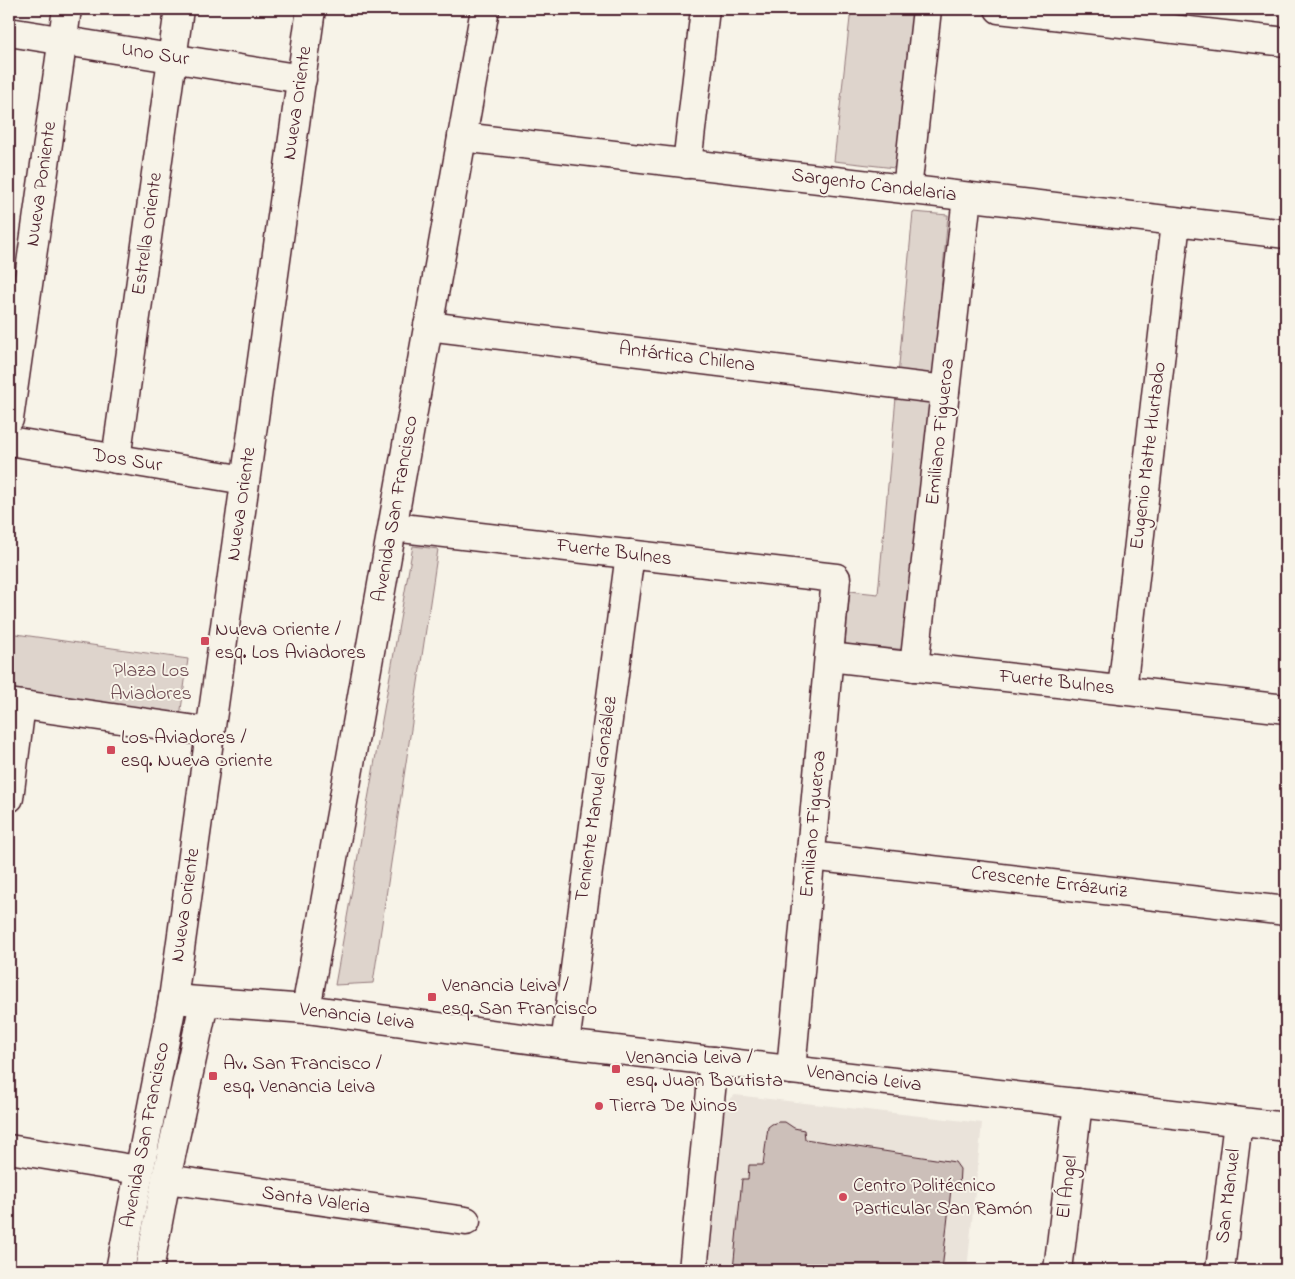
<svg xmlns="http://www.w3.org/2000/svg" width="1295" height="1279" viewBox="0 0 1295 1279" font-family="'Indie Flower',sans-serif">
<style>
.built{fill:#eae3da}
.green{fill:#ded4cc;stroke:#947a7c}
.building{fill:#ccbfb9;stroke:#4a1f2b}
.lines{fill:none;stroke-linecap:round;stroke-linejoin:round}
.minor-casing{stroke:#4a1f2b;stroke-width:31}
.major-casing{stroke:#4a1f2b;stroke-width:31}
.minor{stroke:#f7f3e8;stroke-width:28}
.major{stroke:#f7f3e8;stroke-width:28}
.poi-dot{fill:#d1495b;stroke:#f7f3e8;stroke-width:2}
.labels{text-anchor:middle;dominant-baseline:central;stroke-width:4;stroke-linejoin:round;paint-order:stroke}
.street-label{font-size:20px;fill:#4a1f2b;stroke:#f7f3e8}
.poi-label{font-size:20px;fill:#4a1f2b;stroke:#f7f3e8;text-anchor:start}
.park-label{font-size:20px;fill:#6f4c53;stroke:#f7f3e8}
</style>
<rect width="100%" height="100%" fill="#f7f3e8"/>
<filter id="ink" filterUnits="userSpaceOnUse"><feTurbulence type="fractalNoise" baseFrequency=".02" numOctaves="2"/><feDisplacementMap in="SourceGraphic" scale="10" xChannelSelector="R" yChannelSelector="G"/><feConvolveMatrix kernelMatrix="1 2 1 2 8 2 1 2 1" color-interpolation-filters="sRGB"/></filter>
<g filter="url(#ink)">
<!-- built -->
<polygon class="built" points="735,1095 982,1123 967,1270 706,1270 722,1106"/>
<!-- green -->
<g class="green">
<polygon points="851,9 913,9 895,168 834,161"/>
<polygon points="913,212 948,215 908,650 845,644 850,591 878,594"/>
<polygon points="413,546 438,549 373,983 335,985"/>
<polygon points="9,633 188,659 180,717 9,692"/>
</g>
<!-- building -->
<polygon class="building" points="778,1122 785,1122 794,1128 804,1130 805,1139 955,1162 960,1169 959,1188 951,1189 942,1270 733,1270 742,1179 748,1179 749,1165 763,1165 768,1127 772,1124"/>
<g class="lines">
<!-- minor casing -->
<g class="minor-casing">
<g id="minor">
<polyline points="999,9 1286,42"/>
<polyline points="9,32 302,79"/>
<polyline points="462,137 1286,234"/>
<polyline points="687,164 705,9"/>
<polyline points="907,190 927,9"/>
<polyline points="428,326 945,390"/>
<polyline points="9,419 67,9"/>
<polyline points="9,441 245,480"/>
<polyline points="116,459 179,9"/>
<polyline points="393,527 836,578 791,1070"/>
<polyline points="829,657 1286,709"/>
<polyline points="914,667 967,197"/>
<polyline points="1122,690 1176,222"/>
<polyline points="9,703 210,732"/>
<polyline points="9,798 21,705"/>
<polyline points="811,856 1286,911"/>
<polyline points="306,1009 565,1044 1286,1127"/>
<polyline points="565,1044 630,554"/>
<polyline points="9,1149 138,1170"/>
<polyline points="166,1179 466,1221"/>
<polyline points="693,1270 714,1061"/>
<polyline points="1058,1270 1078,1103"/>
<polyline points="1220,1270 1238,1122"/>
</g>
</g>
<!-- major casing -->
<g class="major-casing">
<g id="major">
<polyline points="173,999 306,1009 485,9"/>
<polyline points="120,1270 173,999 311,9"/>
<polyline points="149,1270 166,1179 204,1003"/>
</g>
</g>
<!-- minor -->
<use href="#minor" class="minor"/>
<!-- major -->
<use href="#major" class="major"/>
</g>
</g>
<!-- markers -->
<g class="poi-dot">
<rect x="200" y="636" width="10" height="10" rx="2.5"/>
<rect x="106" y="745" width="10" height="10" rx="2.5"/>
<rect x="427" y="992" width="10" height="10" rx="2.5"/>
<rect x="611" y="1064" width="10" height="10" rx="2.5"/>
<rect x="208" y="1071" width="10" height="10" rx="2.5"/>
<circle cx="599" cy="1106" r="5"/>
<circle cx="843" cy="1197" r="5"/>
</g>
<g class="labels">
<!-- street labels -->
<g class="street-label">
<text transform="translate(155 55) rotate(9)">Uno Sur</text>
<text transform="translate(298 103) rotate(-82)">Nueva Oriente</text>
<text transform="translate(42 184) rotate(-82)">Nueva Poniente</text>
<text transform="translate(874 186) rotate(7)">Sargento Candelaria</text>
<text transform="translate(148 234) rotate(-82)">Estrella Oriente</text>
<text transform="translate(687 358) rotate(7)">Antártica Chilena</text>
<text transform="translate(941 432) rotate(-84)">Emiliano Figueroa</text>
<text transform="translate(1149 456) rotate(-83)">Eugenio Matte Hurtado</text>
<text transform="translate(127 461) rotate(9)">Dos Sur</text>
<text transform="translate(242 504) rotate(-82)">Nueva Oriente</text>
<text transform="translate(396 509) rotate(-80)">Avenida San Francisco</text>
<text transform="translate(614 553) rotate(7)">Fuerte Bulnes</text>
<text transform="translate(1057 683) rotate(6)">Fuerte Bulnes</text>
<text transform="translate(597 799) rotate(-82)">Teniente Manuel González</text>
<text transform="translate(814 824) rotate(-85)">Emiliano Figueroa</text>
<text transform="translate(1049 883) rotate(7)">Crescente Errázuriz</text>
<text transform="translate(186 905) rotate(-82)">Nueva Oriente</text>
<text transform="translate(357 1017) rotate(7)">Venancia Leiva</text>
<text transform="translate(864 1079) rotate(7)">Venancia Leiva</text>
<text transform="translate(146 1135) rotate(-79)">Avenida San Francisco</text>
<text transform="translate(1068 1187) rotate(-83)">El Ángel</text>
<text transform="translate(1229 1196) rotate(-83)">San Manuel</text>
<text transform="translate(316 1201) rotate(8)">Santa Valeria</text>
</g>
<!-- poi labels -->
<g class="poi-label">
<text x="215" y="630">Nueva Oriente /<tspan x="215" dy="23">esq. Los Aviadores</tspan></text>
<text x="121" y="738">Los Aviadores /<tspan x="121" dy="23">esq. Nueva Oriente</tspan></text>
<text x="442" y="986">Venancia Leiva /<tspan x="442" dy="23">esq. San Francisco</tspan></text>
<text x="626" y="1058">Venancia Leiva /<tspan x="626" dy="23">esq. Juan Bautista</tspan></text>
<text x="223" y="1064">Av. San Francisco /<tspan x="223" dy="23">esq. Venancia Leiva</tspan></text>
<text x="609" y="1106">Tierra De Ninos</text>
<text x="853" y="1186">Centro Politécnico<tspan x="853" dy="23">Particular San Ramón</tspan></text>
</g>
<!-- park labels -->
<g class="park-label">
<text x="151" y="671">Plaza Los<tspan x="151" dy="23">Aviadores</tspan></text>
</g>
</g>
<!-- margin -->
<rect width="1295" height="1279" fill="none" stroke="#f7f3e8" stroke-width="30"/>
<rect x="15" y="15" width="1265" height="1249" fill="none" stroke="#4a1f2b" stroke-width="2" filter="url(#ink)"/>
</svg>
